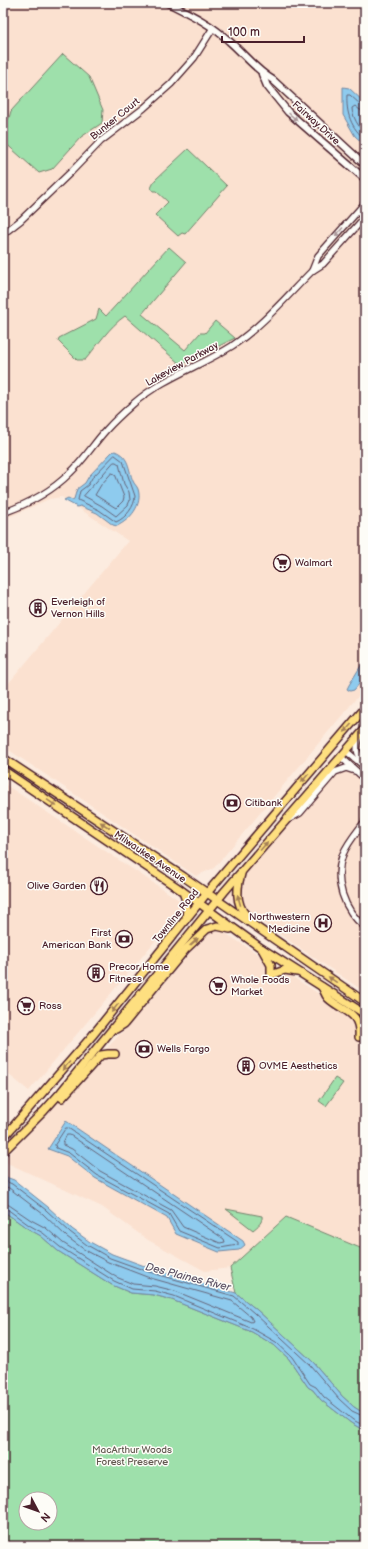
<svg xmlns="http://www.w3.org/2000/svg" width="368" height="1549" viewBox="0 0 368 1549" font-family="'Balsamiq Sans',sans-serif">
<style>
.built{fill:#fbe1d0}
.green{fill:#9ee0ab;stroke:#74806b;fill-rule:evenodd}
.water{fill:#8ecbee;stroke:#7386a0}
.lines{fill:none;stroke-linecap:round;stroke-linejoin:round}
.shore{stroke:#656479;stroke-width:1}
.tertiary-casing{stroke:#4a1f2b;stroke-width:8}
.secondary-casing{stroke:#4a1f2b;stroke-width:9}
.primary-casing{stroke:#4a1f2b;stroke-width:10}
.tertiary{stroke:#fdfcf7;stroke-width:5.5}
.secondary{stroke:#fdfcf7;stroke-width:6}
.primary{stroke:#fedf80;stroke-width:7}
.oneway{fill:#ac999b}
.oneway2{fill:#a47f56}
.labels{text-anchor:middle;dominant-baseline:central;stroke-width:3;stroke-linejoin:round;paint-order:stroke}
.street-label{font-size:10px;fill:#4a1f2b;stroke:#fdfcf7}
.poi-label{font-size:10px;fill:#4a1f2b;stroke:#fdfcf7;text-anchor:start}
.park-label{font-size:10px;fill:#635951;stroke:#fdfcf7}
.water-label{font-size:11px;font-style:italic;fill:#5e5366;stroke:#fdfcf7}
</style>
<rect width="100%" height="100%" fill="#fcece0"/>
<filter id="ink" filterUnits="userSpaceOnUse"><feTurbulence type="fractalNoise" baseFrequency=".025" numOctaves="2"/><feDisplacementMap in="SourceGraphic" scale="8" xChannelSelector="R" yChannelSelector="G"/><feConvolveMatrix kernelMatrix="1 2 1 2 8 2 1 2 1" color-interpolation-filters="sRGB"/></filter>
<g filter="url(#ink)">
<!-- built -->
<g class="built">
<polygon points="3,3 365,3 365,688 214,868 196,876 3,746 3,690 128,541 62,497 49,499 14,515 3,519"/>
<polygon points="365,734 365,992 224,897"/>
<polygon points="3,783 179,900 182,909 29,1091 3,1070"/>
<polygon points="219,929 365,1024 365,1250 286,1217 230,1268 205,1271 148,1240 102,1207 3,1161 145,1007 207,931"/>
</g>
<!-- green -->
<g class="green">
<polygon points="63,54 89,77 103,110 102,123 81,137 52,169 39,173 3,141 3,125 9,118 11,111"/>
<polygon points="188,149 227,186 185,234 182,233 178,236 155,215 168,202 156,191 153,191 151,188 155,180"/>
<path d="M169 247 186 262 142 314 185 350 200 333H205L215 321 235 338 181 365 125 316C109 327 98 345 85 360H77L58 341 59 338 96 319 99 309 106 316Z"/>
<polygon points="335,1078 343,1083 326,1106 319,1101"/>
<path d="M226 1209 262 1216C263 1222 258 1226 253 1230Z"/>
<path d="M3 1211 27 1228 41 1236 58 1251 112 1285 131 1293 154 1295 172 1300 252 1332 274 1345 289 1359 308 1387 313 1390 321 1400 351 1423 365 1431V1546H3ZM26 1499H50V1523H26Z"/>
<polygon points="286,1217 365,1250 365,1414 354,1407 342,1396 313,1362 257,1310 236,1293 230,1268"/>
</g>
<!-- water -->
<g class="water">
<polygon points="343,87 349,88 365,103 365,145 355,136 343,115"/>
<path d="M115 451C130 457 128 469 133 481 134 484 137 486 138 489 143 505 130 520 117 526L113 525 97 513 80 506 77 507 64 500 68 498 72 500 74 499 77 489 85 483 89 476 112 452Z"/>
<polygon points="365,659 365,677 354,690 350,691 347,689 349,685"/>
<polygon points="66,1121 243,1241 245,1245 239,1250 219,1252 176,1234 167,1218 95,1178 67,1156 48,1149"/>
<polygon points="3,1176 14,1180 48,1207 72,1229 90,1242 112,1254 150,1268 236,1293 257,1310 313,1362 342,1396 354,1407 365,1414 365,1431 351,1423 321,1400 313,1390 308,1387 289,1359 274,1345 252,1332 172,1300 154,1295 131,1293 112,1285 58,1251 41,1236 27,1228 3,1211"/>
</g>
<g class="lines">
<!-- shore -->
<g class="shore">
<path d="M365 106 361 105 350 95H347C346 113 351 128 365 139"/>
<path d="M365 111 360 110 355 106 352 108C352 116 359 128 365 133"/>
<path d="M115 455 123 461 135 496C135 506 126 518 116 522L99 510 78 500 80 491 88 485 92 478Z"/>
<polygon points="114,462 116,462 119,464 124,484 129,492 130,500 128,505 116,516 102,506 84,496"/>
<polygon points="112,473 115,474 124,497 123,501 116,508 95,495 101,485"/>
<polygon points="66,1128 68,1128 238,1242 238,1245 220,1248 179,1231 169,1214 97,1175 69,1153 56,1148 55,1145"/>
<polygon points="67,1135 70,1135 224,1239 225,1242 220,1243 183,1227 171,1210 100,1171 72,1149 63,1145 63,1143"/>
<polyline points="3,1180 12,1184 46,1210 70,1232 87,1245 110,1258 149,1272 234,1296 254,1313 310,1365 339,1399 352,1411 365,1417"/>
<polyline points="3,1186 9,1188 43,1214 67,1237 85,1250 108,1262 147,1277 232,1301 251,1317 253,1321 251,1322 175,1291 155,1286 133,1284 116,1277 63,1243 46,1228 31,1220 9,1205 3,1203"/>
<polyline points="3,1208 7,1209 29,1225 43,1233 60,1247 114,1281 132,1289 155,1291 174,1296 253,1329 276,1342 292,1357 310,1384 316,1387 324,1397 353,1420 365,1426"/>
</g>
<!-- tertiary casing -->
<g class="tertiary-casing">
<g id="tertiary">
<polyline points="365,203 318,256 312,271 323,264 365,217"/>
<polyline points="3,234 21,220 72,171 101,141 144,108 171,84 194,58 213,28"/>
<path d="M3 513C28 504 51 492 70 473 84 460 94 443 107 429 115 420 124 412 133 404 164 377 199 367 232 346 263 325 286 297 312 271"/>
<path d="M360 736C356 749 355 753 365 762"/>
<polyline points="346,751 365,767"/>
<polyline points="341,757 365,779"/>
<polyline points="289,819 300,813 335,772 346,768 355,771"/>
<path d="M365 821C357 832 348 842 343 854 333 880 344 911 365 927"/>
</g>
</g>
<!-- secondary casing -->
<g class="secondary-casing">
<g id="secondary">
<path d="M168 3C190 14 211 24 229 41 244 54 256 70 273 80L365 165"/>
<polyline points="262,74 267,86 288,112 365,179"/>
</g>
</g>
<!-- primary casing -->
<g class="primary-casing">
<g id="primary">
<polyline points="3,758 184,877 365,1002"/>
<polyline points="3,770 181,890 261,948 365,1014"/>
<path d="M241 874C236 890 235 907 250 919"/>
<path d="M183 892C187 901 188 908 186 918"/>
<polyline points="262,949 271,965 271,975 285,970 297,972"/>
<path d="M322 987C324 990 325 995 328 998 343 1012 361 1011 359 1037"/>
<polyline points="116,1029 124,1024 185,950 207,929 217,926 230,929"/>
<polyline points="62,1098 101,1055 108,1054 115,1054"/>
<polyline points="3,1138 92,1036 207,893 365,708"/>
<polyline points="3,1152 44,1111 61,1092 224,892 365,729"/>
</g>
</g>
<!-- tertiary -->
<use href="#tertiary" class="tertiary"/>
<!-- secondary -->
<use href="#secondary" class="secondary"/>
<!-- primary -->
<use href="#primary" class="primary"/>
</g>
<!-- one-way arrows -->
<defs><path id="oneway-solid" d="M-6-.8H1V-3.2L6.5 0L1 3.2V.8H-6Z"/></defs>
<g class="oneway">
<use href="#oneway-solid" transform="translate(293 117) rotate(42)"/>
<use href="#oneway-solid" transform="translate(339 232) rotate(132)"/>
</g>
<g class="oneway2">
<use href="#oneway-solid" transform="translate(348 728) rotate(130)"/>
<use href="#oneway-solid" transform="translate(305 778) rotate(131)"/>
<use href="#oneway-solid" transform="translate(52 803) rotate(34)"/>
<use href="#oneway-solid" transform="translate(105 825) rotate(-147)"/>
<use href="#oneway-solid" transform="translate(264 846) rotate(-49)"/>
<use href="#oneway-solid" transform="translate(239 900) rotate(-106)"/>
<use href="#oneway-solid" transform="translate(194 942) rotate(-42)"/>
<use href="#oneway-solid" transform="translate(333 980) rotate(-145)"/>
<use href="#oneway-solid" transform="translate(115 1008) rotate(129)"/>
<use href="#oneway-solid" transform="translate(66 1066) rotate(131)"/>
</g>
</g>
<!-- icons -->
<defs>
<g id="supermarket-ring" transform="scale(0.9)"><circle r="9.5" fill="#fdfcf7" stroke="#4a1f2b" stroke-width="1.5"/><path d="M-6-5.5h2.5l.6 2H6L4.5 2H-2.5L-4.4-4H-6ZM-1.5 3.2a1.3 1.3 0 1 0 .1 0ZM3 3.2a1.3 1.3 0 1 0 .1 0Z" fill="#4a1f2b"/></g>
<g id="building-ring" transform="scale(0.9)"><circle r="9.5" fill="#fdfcf7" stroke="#4a1f2b" stroke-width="1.5"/><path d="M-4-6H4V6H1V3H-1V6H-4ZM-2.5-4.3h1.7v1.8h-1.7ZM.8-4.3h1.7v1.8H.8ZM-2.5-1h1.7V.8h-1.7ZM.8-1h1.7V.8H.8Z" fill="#4a1f2b"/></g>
<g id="bank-ring" transform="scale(0.9)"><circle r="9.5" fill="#fdfcf7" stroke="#4a1f2b" stroke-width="1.5"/><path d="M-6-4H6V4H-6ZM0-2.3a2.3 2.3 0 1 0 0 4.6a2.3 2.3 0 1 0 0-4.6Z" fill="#4a1f2b"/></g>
<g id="restaurant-ring" transform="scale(0.9)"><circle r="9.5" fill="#fdfcf7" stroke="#4a1f2b" stroke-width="1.5"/><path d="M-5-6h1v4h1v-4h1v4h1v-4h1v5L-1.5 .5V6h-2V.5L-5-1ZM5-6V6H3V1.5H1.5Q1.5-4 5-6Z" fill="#4a1f2b"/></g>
<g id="hospital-ring" transform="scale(0.9)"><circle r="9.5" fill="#fdfcf7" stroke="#4a1f2b" stroke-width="1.5"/><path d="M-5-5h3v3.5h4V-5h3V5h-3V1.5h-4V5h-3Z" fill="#4a1f2b"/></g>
</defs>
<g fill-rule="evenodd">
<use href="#supermarket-ring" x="282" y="563"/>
<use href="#building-ring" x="38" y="608"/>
<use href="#bank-ring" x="232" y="803"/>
<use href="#restaurant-ring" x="99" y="886"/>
<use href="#hospital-ring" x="323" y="923"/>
<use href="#bank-ring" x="124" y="939"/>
<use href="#building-ring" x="96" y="973"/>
<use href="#supermarket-ring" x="218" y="986"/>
<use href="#supermarket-ring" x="26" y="1006"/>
<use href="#bank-ring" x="144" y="1049"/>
<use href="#building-ring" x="246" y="1066"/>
</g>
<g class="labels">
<!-- street labels -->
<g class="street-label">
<text transform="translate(115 119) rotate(-39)">Bunker Court</text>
<text transform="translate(316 123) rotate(42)">Fairway Drive</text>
<text transform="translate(182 364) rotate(-29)">Lakeview Parkway</text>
<text transform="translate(150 857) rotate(34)">Milwaukee Avenue</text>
<text transform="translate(176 916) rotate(-51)">Townline Road</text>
</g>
<!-- poi labels -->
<g class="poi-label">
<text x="295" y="563">Walmart</text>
<text x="51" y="602">Everleigh of<tspan x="51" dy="12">Vernon Hills</tspan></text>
<text x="245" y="803">Citibank</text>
<text x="86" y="886" text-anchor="end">Olive Garden</text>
<text x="310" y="917" text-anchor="end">Northwestern<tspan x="310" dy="12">Medicine</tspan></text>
<text x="111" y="933" text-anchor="end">First<tspan x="111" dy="12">American Bank</tspan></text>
<text x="109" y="967">Precor Home<tspan x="109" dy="12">Fitness</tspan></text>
<text x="231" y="980">Whole Foods<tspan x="231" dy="12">Market</tspan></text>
<text x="39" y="1006">Ross</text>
<text x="157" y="1049">Wells Fargo</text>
<text x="259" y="1066">OVME Aesthetics</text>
</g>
<!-- park labels -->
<g class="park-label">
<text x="132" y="1450">MacArthur Woods<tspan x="132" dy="12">Forest Preserve</tspan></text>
</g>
<!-- water labels -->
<g class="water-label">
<text transform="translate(188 1277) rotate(14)">Des Plaines River</text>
</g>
</g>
<!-- margin -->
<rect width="368" height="1549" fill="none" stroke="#fdfcf7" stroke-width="16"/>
<rect x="8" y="8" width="352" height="1533" fill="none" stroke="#4a1f2b" stroke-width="1.5" filter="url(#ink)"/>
<!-- north arrow -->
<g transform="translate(38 1511) rotate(131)"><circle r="19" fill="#fdfcf7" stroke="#b5a4a5"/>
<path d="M0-3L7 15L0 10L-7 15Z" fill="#4a1f2b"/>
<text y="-6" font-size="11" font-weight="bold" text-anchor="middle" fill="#4a1f2b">N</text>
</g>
<!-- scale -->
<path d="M222 36v6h82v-6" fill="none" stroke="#4a1f2b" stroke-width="2"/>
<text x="228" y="36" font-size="12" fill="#4a1f2b" stroke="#fdfcf7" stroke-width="3" paint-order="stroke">100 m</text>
</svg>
